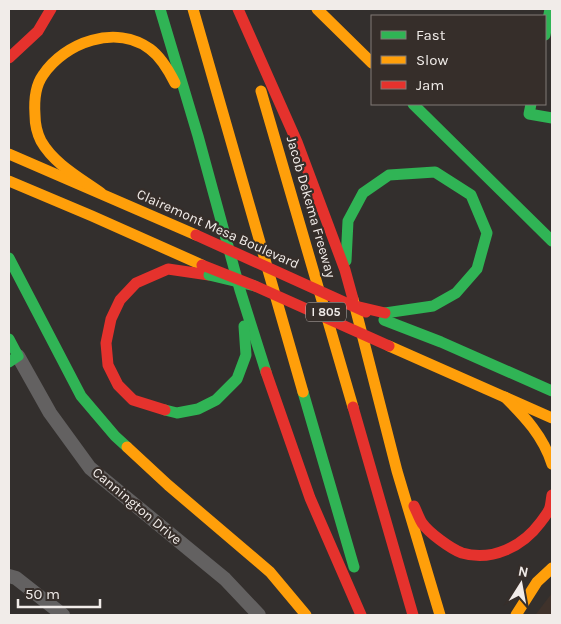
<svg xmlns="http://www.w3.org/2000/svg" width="561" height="624" viewBox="0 0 561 624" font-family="Karla,sans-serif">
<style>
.built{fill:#3f322b}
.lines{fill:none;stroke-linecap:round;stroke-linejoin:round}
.street{stroke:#636161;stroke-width:14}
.fast{stroke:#30b455;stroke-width:11}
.slow{stroke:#ff9f0a;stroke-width:11}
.jam{stroke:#e5322d;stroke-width:11}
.fast-bridge{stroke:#30b455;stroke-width:11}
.jam-bridge{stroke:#e5322d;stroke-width:11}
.labels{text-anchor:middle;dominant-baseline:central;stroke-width:4.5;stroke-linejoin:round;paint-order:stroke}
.shield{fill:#362e2a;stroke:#b9b3b0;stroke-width:1}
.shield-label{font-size:12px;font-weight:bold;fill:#f1ece9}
.street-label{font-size:14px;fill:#f1ece9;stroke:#362e2a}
</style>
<rect width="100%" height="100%" fill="#332f2d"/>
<!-- built -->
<polygon class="built" points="552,593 552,615 537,615 536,614"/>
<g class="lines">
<!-- street -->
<g class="street">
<polyline points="18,356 50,413 90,468 225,579 259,615"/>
<polyline points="9,576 16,578 63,615"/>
</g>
<!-- fast -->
<g class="fast">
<polyline points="160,9 198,136 240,290 266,372"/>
<polyline points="545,35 550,9"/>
<polyline points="413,104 552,241"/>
<polyline points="531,104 529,114 552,118"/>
<polyline points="9,258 81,396 115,436 127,447"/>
<polyline points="346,261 348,221 363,193 389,175 435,172 471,195 487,233 477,269 456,293 433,306 385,313"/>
<polyline points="384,320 441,342 552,391"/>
<polyline points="9,339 18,356 9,362"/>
<polyline points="303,392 354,567"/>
<polyline points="165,410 177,413 198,409 216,400 237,379 246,355 244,326"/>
</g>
<!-- slow -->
<g class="slow">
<polyline points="193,9 303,392"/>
<polyline points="317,9 372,63"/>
<polyline points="261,91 353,407"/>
<polyline points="9,154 196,235"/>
<polyline points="9,181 92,216 202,265"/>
<path d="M101 193C80 178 54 164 41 141 37 133 35 124 35 115 34 101 35 86 43 75 65 42 116 24 150 49 161 57 169 71 175 83"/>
<polyline points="353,299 397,471 440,615"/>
<polyline points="389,346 552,418"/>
<path d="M505 397C525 417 543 436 552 464"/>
<polyline points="127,447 168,485 270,572 306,615"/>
<polyline points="516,615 537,582 552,568"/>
</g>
<!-- jam -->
<g class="jam">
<polyline points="238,9 297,142 345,270 353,299"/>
<polyline points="9,58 38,31 51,9"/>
<polyline points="266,372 310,498 361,615"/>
<polyline points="353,407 413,615"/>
<polyline points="165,410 133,400 118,385 108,365 106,343 111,319 120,300 136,283 168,269 209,275"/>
<path d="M414 506C417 512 419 518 422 523 429 533 451 549 462 553 492 562 523 546 540 523 543 519 547 514 549 510 551 506 551 500 552 495"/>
</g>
<!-- fast-bridge -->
<polyline class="fast-bridge" points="209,275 255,286"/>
<!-- jam-bridge -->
<g class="jam-bridge">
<polyline points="196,235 366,312"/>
<polyline points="202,265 255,286 389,346"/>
<polyline points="351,305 385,313"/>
</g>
</g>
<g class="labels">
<!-- shield labels -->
<rect class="shield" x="306" y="302.5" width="40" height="19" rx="4"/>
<g class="shield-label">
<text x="326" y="312">I 805</text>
</g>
<!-- street labels -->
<g class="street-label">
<text transform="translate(311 207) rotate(74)">Jacob Dekema Freeway</text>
<text transform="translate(218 229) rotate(24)">Clairemont Mesa Boulevard</text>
<text transform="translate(137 506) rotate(40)">Cannington Drive</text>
</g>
</g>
<!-- border -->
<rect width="561" height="624" fill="none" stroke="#f1ece9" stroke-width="20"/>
<!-- legend -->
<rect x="371" y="15" width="175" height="90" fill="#362e2a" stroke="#817a76"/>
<rect x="381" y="31" width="25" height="8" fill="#30b455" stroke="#817a76"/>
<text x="416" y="40" font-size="15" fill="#f1ece9">Fast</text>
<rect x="381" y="56" width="25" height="8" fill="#ff9f0a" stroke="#817a76"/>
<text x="416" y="65" font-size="15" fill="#f1ece9">Slow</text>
<rect x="381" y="81" width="25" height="8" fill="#e5322d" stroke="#817a76"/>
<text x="416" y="90" font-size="15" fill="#f1ece9">Jam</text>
<!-- north arrow -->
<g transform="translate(521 584) rotate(11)" stroke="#362e2a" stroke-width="4" paint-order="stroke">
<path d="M0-4L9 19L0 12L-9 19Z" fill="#f1ece9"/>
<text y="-8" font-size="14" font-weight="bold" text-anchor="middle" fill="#f1ece9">N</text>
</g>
<!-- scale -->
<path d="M18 599v8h82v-8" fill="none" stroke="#f1ece9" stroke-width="2.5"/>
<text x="25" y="599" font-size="15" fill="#f1ece9" stroke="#362e2a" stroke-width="4" paint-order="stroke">50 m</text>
</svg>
